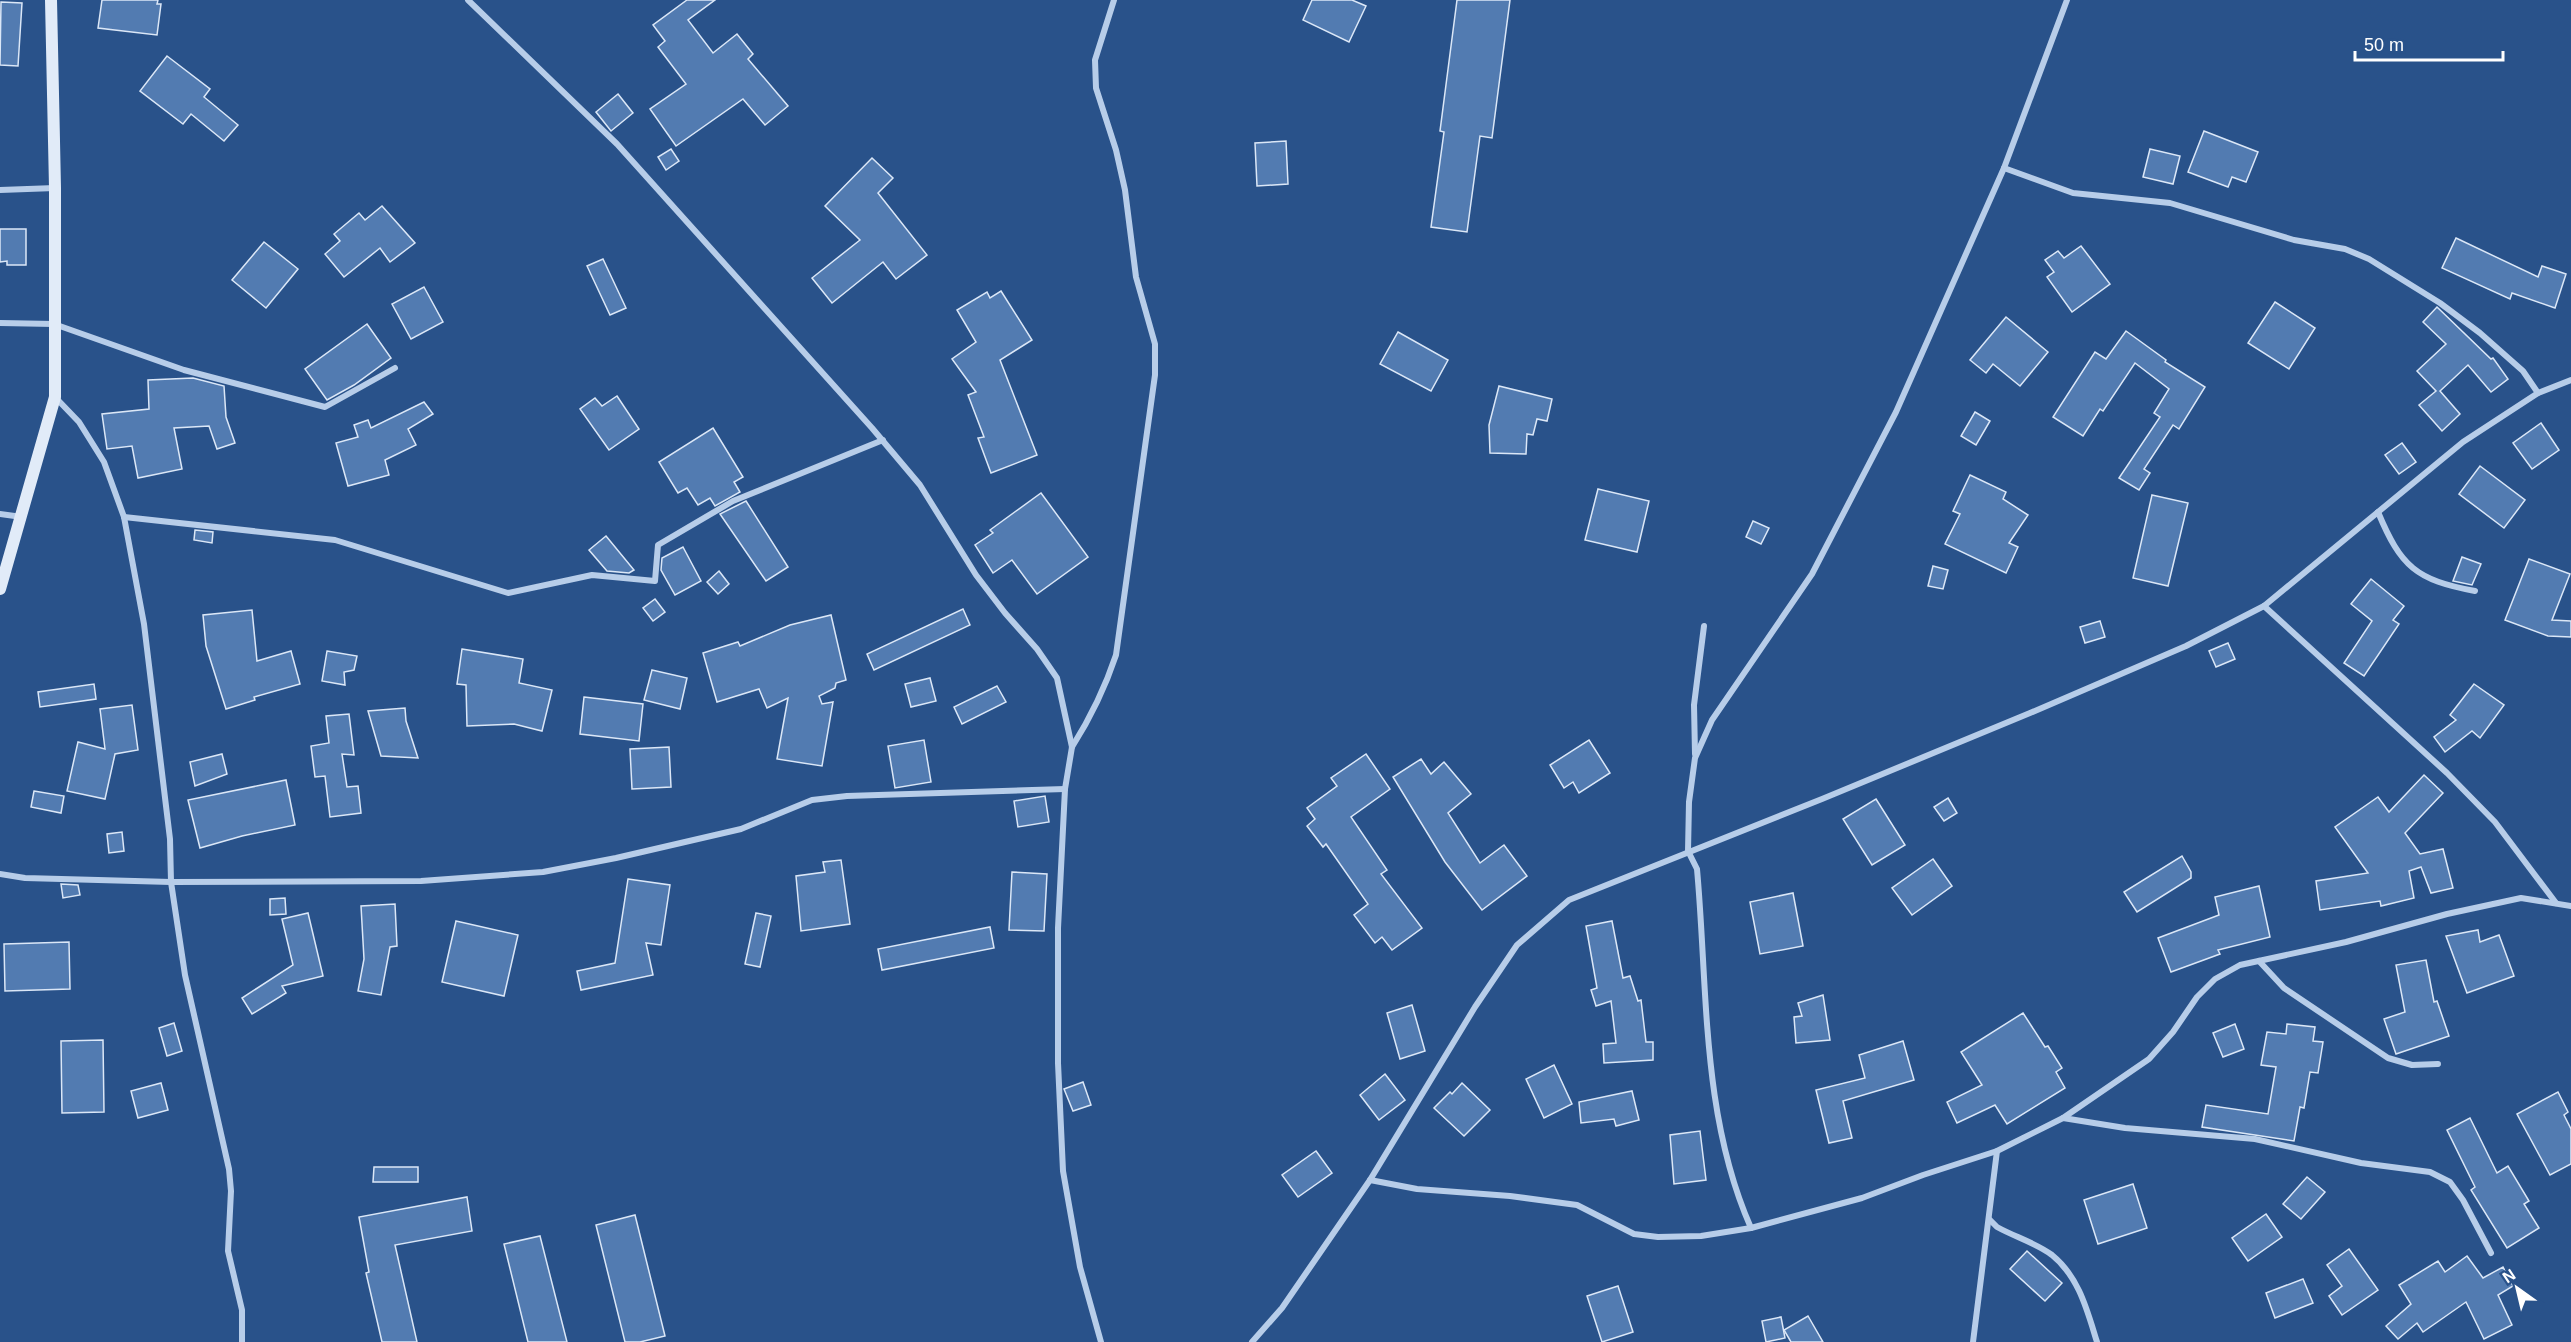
<svg xmlns="http://www.w3.org/2000/svg" width="2571" height="1342" viewBox="0 0 2571 1342" font-family="Arial,sans-serif">
<style>
.building{fill:#527bb1;stroke:#dbe7f7;stroke-width:1.5}
.lines{fill:none;stroke-linecap:round;stroke-linejoin:round}
.street{stroke:#b7cde9;stroke-width:6}
.secondary{stroke:#e1ebf8;stroke-width:12}
</style>
<rect width="100%" height="100%" fill="#29528a"/>
<!-- building -->
<g class="building">
<polygon points="102,0 158,0 157,4 161,4 157,35 98,28"/>
<polygon points="687,0 715,0 688,20 713,53 737,34 753,54 748,59 788,106 765,125 743,99 676,146 650,109 686,84 658,47 665,41 653,25"/>
<polygon points="1312,0 1352,0 1366,6 1349,42 1303,20"/>
<polygon points="1457,0 1510,0 1492,138 1480,136 1467,232 1431,227 1444,132 1440,131"/>
<polygon points="1,2 22,3 18,66 0,65"/>
<polygon points="167,56 210,89 204,97 238,125 224,141 191,114 183,124 140,91"/>
<polygon points="618,94 633,113 611,131 596,112"/>
<polygon points="2204,131 2258,152 2246,182 2232,177 2228,187 2188,172"/>
<polygon points="1286,141 1288,184 1257,186 1255,143"/>
<polygon points="671,149 679,161 666,170 658,157"/>
<polygon points="2150,149 2180,156 2173,184 2143,177"/>
<polygon points="872,158 893,178 878,193 927,255 896,279 883,262 832,303 812,278 860,240 825,206"/>
<polygon points="382,206 415,243 390,262 380,248 344,277 325,254 340,241 334,234 359,213 365,220"/>
<polygon points="0,229 26,229 26,265 7,265 7,261 0,262"/>
<polygon points="2456,238 2538,277 2542,266 2566,274 2555,308 2512,293 2510,299 2442,268"/>
<polygon points="264,242 298,269 266,308 232,280"/>
<polygon points="2081,246 2110,284 2072,312 2047,277 2054,272 2045,260 2058,251 2064,258"/>
<polygon points="603,259 626,308 610,315 587,266"/>
<polygon points="424,287 443,322 411,339 392,304"/>
<polygon points="1001,291 1032,340 1000,360 1037,455 991,473 978,438 984,437 968,395 976,392 952,359 976,342 957,310 987,292 990,298"/>
<polygon points="2275,302 2315,328 2289,369 2248,343"/>
<polygon points="2437,307 2491,359 2493,358 2508,379 2491,392 2468,365 2440,391 2460,414 2442,431 2419,405 2436,391 2417,371 2446,344 2423,322"/>
<polygon points="2006,317 2048,352 2020,386 1993,364 1986,373 1970,360"/>
<polygon points="367,324 391,358 354,385 327,400 305,369"/>
<polygon points="2126,331 2166,360 2165,362 2205,387 2179,429 2173,425 2144,469 2150,473 2139,490 2119,478 2160,417 2154,413 2169,389 2135,363 2103,411 2100,409 2083,436 2053,417 2095,352 2106,359"/>
<polygon points="1398,332 1448,360 1431,391 1380,364"/>
<polygon points="193,378 224,386 226,417 235,443 217,449 209,426 174,428 182,469 138,478 132,446 107,449 102,414 149,409 148,380"/>
<polygon points="1499,386 1552,399 1547,421 1537,419 1533,435 1527,434 1526,454 1490,453 1489,425"/>
<polygon points="617,396 639,429 609,450 580,409 595,398 602,406"/>
<polygon points="424,402 433,414 408,429 416,445 385,460 389,475 348,486 336,443 358,437 354,425 368,420 371,428"/>
<polygon points="1975,412 1990,421 1976,445 1961,436"/>
<polygon points="2541,423 2559,450 2532,469 2513,443"/>
<polygon points="713,428 743,477 734,482 740,492 715,506 710,498 698,505 687,488 678,493 659,462"/>
<polygon points="2402,443 2416,462 2399,474 2385,455"/>
<polygon points="2480,466 2525,500 2504,528 2459,494"/>
<polygon points="1970,475 2006,492 2003,499 2028,515 2009,543 2018,547 2006,573 1945,544 1960,514 1953,511"/>
<polygon points="1598,489 1649,501 1637,552 1585,540"/>
<polygon points="1041,493 1088,557 1037,594 1012,560 993,573 975,545 993,533 990,530"/>
<polygon points="2152,495 2188,503 2168,586 2133,578"/>
<polygon points="746,501 788,567 766,581 720,514"/>
<polygon points="1753,521 1769,528 1761,544 1746,537"/>
<polygon points="195,530 213,532 212,543 194,540"/>
<polygon points="606,536 634,570 629,573 607,571 589,550"/>
<polygon points="683,547 701,581 675,595 661,570 662,558"/>
<polygon points="2462,557 2481,564 2472,585 2453,581"/>
<polygon points="2529,559 2570,574 2552,620 2571,621 2571,637 2548,636 2505,620"/>
<polygon points="1933,566 1948,570 1943,589 1928,586"/>
<polygon points="719,571 729,584 718,594 707,582"/>
<polygon points="2371,579 2404,606 2393,620 2399,624 2364,676 2344,663 2372,621 2351,604"/>
<polygon points="655,599 665,612 653,621 643,608"/>
<polygon points="963,609 970,625 874,670 867,654"/>
<polygon points="252,610 257,661 291,651 300,684 254,697 255,700 226,709 206,646 203,615"/>
<polygon points="831,615 846,680 836,683 835,688 819,696 822,704 833,702 822,766 777,759 788,698 767,708 759,689 717,702 703,653 738,642 740,646 790,625"/>
<polygon points="2100,621 2105,637 2085,643 2080,627"/>
<polygon points="2228,643 2235,659 2216,667 2209,651"/>
<polygon points="462,649 523,659 519,683 552,690 542,731 514,724 467,726 466,685 457,684"/>
<polygon points="327,651 357,656 354,670 344,672 345,685 322,681"/>
<polygon points="652,670 687,678 680,709 644,700"/>
<polygon points="930,678 936,701 911,707 905,684"/>
<polygon points="94,684 96,699 40,707 38,692"/>
<polygon points="2474,684 2504,705 2480,738 2472,731 2445,752 2434,737 2456,720 2450,715"/>
<polygon points="997,686 1006,702 962,724 954,707"/>
<polygon points="584,697 643,704 639,741 580,734"/>
<polygon points="132,705 138,750 115,754 105,799 67,791 78,742 105,749 100,709"/>
<polygon points="405,708 406,721 418,758 381,756 368,711"/>
<polygon points="349,714 354,755 342,754 347,787 358,786 361,813 330,817 325,776 315,777 311,746 329,743 326,716"/>
<polygon points="924,740 931,782 895,788 888,746"/>
<polygon points="1589,740 1610,773 1579,793 1573,782 1564,788 1550,765"/>
<polygon points="669,747 671,787 632,789 630,749"/>
<polygon points="222,754 227,774 195,786 190,762"/>
<polygon points="1366,754 1390,789 1351,817 1387,870 1381,874 1422,928 1392,950 1382,937 1375,943 1354,915 1368,904 1326,844 1323,847 1307,826 1315,819 1307,808 1337,786 1331,778"/>
<polygon points="1421,759 1431,774 1444,762 1471,794 1448,813 1480,863 1504,845 1527,876 1482,910 1445,862 1393,777"/>
<polygon points="2424,775 2443,793 2405,833 2420,854 2443,849 2453,888 2431,893 2421,867 2409,871 2414,898 2381,906 2380,901 2320,910 2316,881 2368,873 2335,827 2378,797 2389,812"/>
<polygon points="286,780 295,825 242,836 200,848 188,800"/>
<polygon points="34,791 64,796 61,813 31,807"/>
<polygon points="1045,796 1049,822 1018,827 1014,801"/>
<polygon points="1948,798 1957,813 1944,821 1934,807"/>
<polygon points="1876,799 1905,845 1872,865 1843,819"/>
<polygon points="122,832 124,851 109,853 107,834"/>
<polygon points="2182,856 2191,872 2191,878 2137,912 2124,892"/>
<polygon points="1933,859 1952,886 1912,915 1892,888"/>
<polygon points="841,860 850,924 801,931 796,876 825,872 823,862"/>
<polygon points="1012,872 1047,874 1044,931 1009,930"/>
<polygon points="628,879 670,885 661,945 646,943 653,975 581,990 577,971 615,963"/>
<polygon points="61,884 78,885 80,895 63,898"/>
<polygon points="2259,886 2270,937 2218,950 2220,954 2171,972 2158,938 2219,915 2215,897"/>
<polygon points="1793,893 1803,946 1760,954 1750,902"/>
<polygon points="285,898 286,914 270,915 270,899"/>
<polygon points="395,904 397,946 390,947 381,995 358,991 364,959 361,906"/>
<polygon points="308,913 323,976 282,986 286,993 252,1014 242,998 293,965 282,919"/>
<polygon points="756,913 771,916 760,967 745,964"/>
<polygon points="456,921 518,935 504,996 442,982"/>
<polygon points="1612,921 1623,978 1630,976 1638,1001 1641,1000 1646,1042 1653,1042 1653,1060 1604,1063 1603,1044 1616,1043 1611,1001 1596,1006 1591,990 1597,988 1586,926"/>
<polygon points="990,927 994,948 882,970 878,949"/>
<polygon points="2478,930 2480,942 2499,935 2514,976 2467,993 2446,936"/>
<polygon points="69,942 70,989 5,991 4,944"/>
<polygon points="2426,960 2434,1002 2437,1001 2449,1036 2396,1054 2384,1019 2405,1012 2396,965"/>
<polygon points="1823,995 1830,1040 1796,1043 1794,1017 1802,1016 1798,1003"/>
<polygon points="1412,1005 1425,1051 1400,1059 1387,1013"/>
<polygon points="2023,1013 2045,1047 2048,1046 2062,1068 2056,1072 2065,1088 2007,1124 1995,1105 1957,1123 1947,1102 1982,1085 1961,1052"/>
<polygon points="174,1023 182,1051 167,1056 159,1028"/>
<polygon points="2235,1024 2244,1049 2223,1057 2213,1033"/>
<polygon points="2287,1024 2315,1027 2313,1041 2323,1042 2318,1073 2310,1072 2304,1108 2300,1107 2294,1141 2202,1127 2206,1105 2268,1114 2276,1067 2261,1065 2267,1032 2286,1034"/>
<polygon points="103,1040 104,1112 62,1113 61,1041"/>
<polygon points="1903,1041 1914,1080 1843,1101 1852,1138 1829,1143 1816,1090 1865,1078 1859,1055"/>
<polygon points="1554,1065 1572,1104 1544,1118 1526,1079"/>
<polygon points="1385,1074 1405,1100 1379,1120 1360,1095"/>
<polygon points="1083,1082 1091,1105 1073,1111 1064,1089"/>
<polygon points="161,1083 168,1110 138,1118 131,1091"/>
<polygon points="1462,1083 1490,1110 1464,1136 1434,1108 1450,1092 1452,1094"/>
<polygon points="1632,1091 1639,1120 1616,1126 1614,1119 1581,1123 1579,1102"/>
<polygon points="2558,1092 2568,1112 2564,1115 2571,1129 2571,1164 2550,1175 2517,1114"/>
<polygon points="2470,1118 2497,1173 2508,1166 2529,1201 2524,1204 2539,1228 2507,1248 2471,1190 2475,1187 2447,1130"/>
<polygon points="1700,1131 1706,1180 1674,1184 1670,1135"/>
<polygon points="1316,1151 1332,1173 1298,1197 1282,1175"/>
<polygon points="374,1167 418,1167 418,1182 373,1182"/>
<polygon points="2307,1177 2325,1192 2301,1219 2283,1204"/>
<polygon points="2133,1184 2147,1228 2098,1244 2084,1200"/>
<polygon points="467,1197 472,1231 395,1245 417,1342 382,1342 366,1273 369,1272 359,1217"/>
<polygon points="2266,1214 2282,1237 2248,1261 2232,1238"/>
<polygon points="635,1215 665,1336 640,1342 625,1342 596,1225"/>
<polygon points="540,1236 567,1342 528,1342 504,1244"/>
<polygon points="2349,1249 2378,1290 2342,1315 2329,1296 2342,1286 2327,1265"/>
<polygon points="2027,1251 2062,1283 2045,1301 2010,1269"/>
<polygon points="2467,1256 2483,1278 2503,1267 2513,1286 2498,1295 2512,1325 2484,1339 2466,1302 2423,1332 2417,1323 2398,1339 2386,1326 2411,1304 2399,1285 2438,1261 2445,1272"/>
<polygon points="2303,1279 2313,1303 2275,1318 2266,1293"/>
<polygon points="1618,1286 1633,1332 1602,1342 1587,1296"/>
<polygon points="1808,1316 1823,1342 1791,1342 1784,1330"/>
<polygon points="1781,1317 1785,1338 1766,1342 1762,1321"/>
</g>
<g class="lines">
<!-- street -->
<g class="street">
<polyline points="468,0 617,144 872,428 920,485 976,575 1005,613 1037,649 1057,678 1072,747 1065,789 1058,928 1058,1063 1063,1171 1080,1267 1101,1342"/>
<polyline points="2004,168 2073,193 2170,203 2294,240 2345,249 2369,259 2440,303 2480,333 2523,371 2538,393"/>
<polyline points="0,190 55,188"/>
<polyline points="0,323 54,324 184,370 325,407 395,368"/>
<polyline points="55,397 79,422 104,462 124,517 144,624 170,839 171,882 185,975 229,1169 231,1191 228,1251 242,1310 242,1342"/>
<path d="M2378 512C2401 567 2416 580 2475 591"/>
<polyline points="0,514 22,517"/>
<polyline points="124,517 335,540 508,593 592,575 655,581 658,545 733,501 883,440"/>
<polyline points="2264,606 2447,773 2495,822 2556,903"/>
<path d="M1072 747C1091 717 1105 688 1116 655L1155 375V344L1136 277 1125 190 1116 150 1096 88 1095 60 1114 0"/>
<polyline points="1695,754 1694,705 1704,626"/>
<polyline points="0,874 25,878 171,882 421,881 543,872 616,858 741,829 812,800 847,796 1065,789"/>
<polyline points="2259,961 2284,988 2388,1058 2412,1065 2438,1064"/>
<polyline points="2063,1118 2125,1128 2255,1139 2361,1163 2430,1172 2450,1182 2463,1200 2491,1253"/>
<polyline points="1370,1180 1417,1189 1510,1196 1577,1205 1634,1234 1658,1237 1701,1236 1751,1228 1862,1198 1923,1175 1997,1151 2063,1118 2149,1059 2173,1032 2197,997 2215,979 2240,965 2346,942 2447,914 2521,898 2571,906"/>
<path d="M1990 1220 1997 1227C2015 1237 2036 1243 2052 1255 2079 1277 2087 1310 2097 1342"/>
<path d="M1751 1228C1701 1115 1708 990 1697 869L1688 851 1689 802 1695 758 1712 720 1812 574 1896 412 2004 168 2067 0"/>
<polyline points="1252,1342 1282,1308 1370,1180 1475,1007 1517,945 1569,900 1822,799 2030,713 2186,646 2264,606 2463,442 2538,393 2571,380"/>
<polyline points="1973,1342 1997,1151"/>
</g>
<!-- secondary -->
<polyline class="secondary" points="0,589 55,397 55,188 51,0"/>
</g>
<!-- north arrow -->
<g transform="translate(2517 1288) rotate(326)" stroke="#29528a" stroke-width="4.5" paint-order="stroke">
<path d="M0-4.5L10 22L0 15L-10 22Z" fill="#ffffff"/>
<text y="-9" font-size="16" font-weight="bold" text-anchor="middle" fill="#ffffff">N</text>
</g>
<!-- scale -->
<path d="M2355 51v9h148v-9" fill="none" stroke="#ffffff" stroke-width="3"/>
<text x="2364" y="51" font-size="18" fill="#ffffff" stroke="#29528a" stroke-width="4.5" paint-order="stroke">50 m</text>
</svg>
